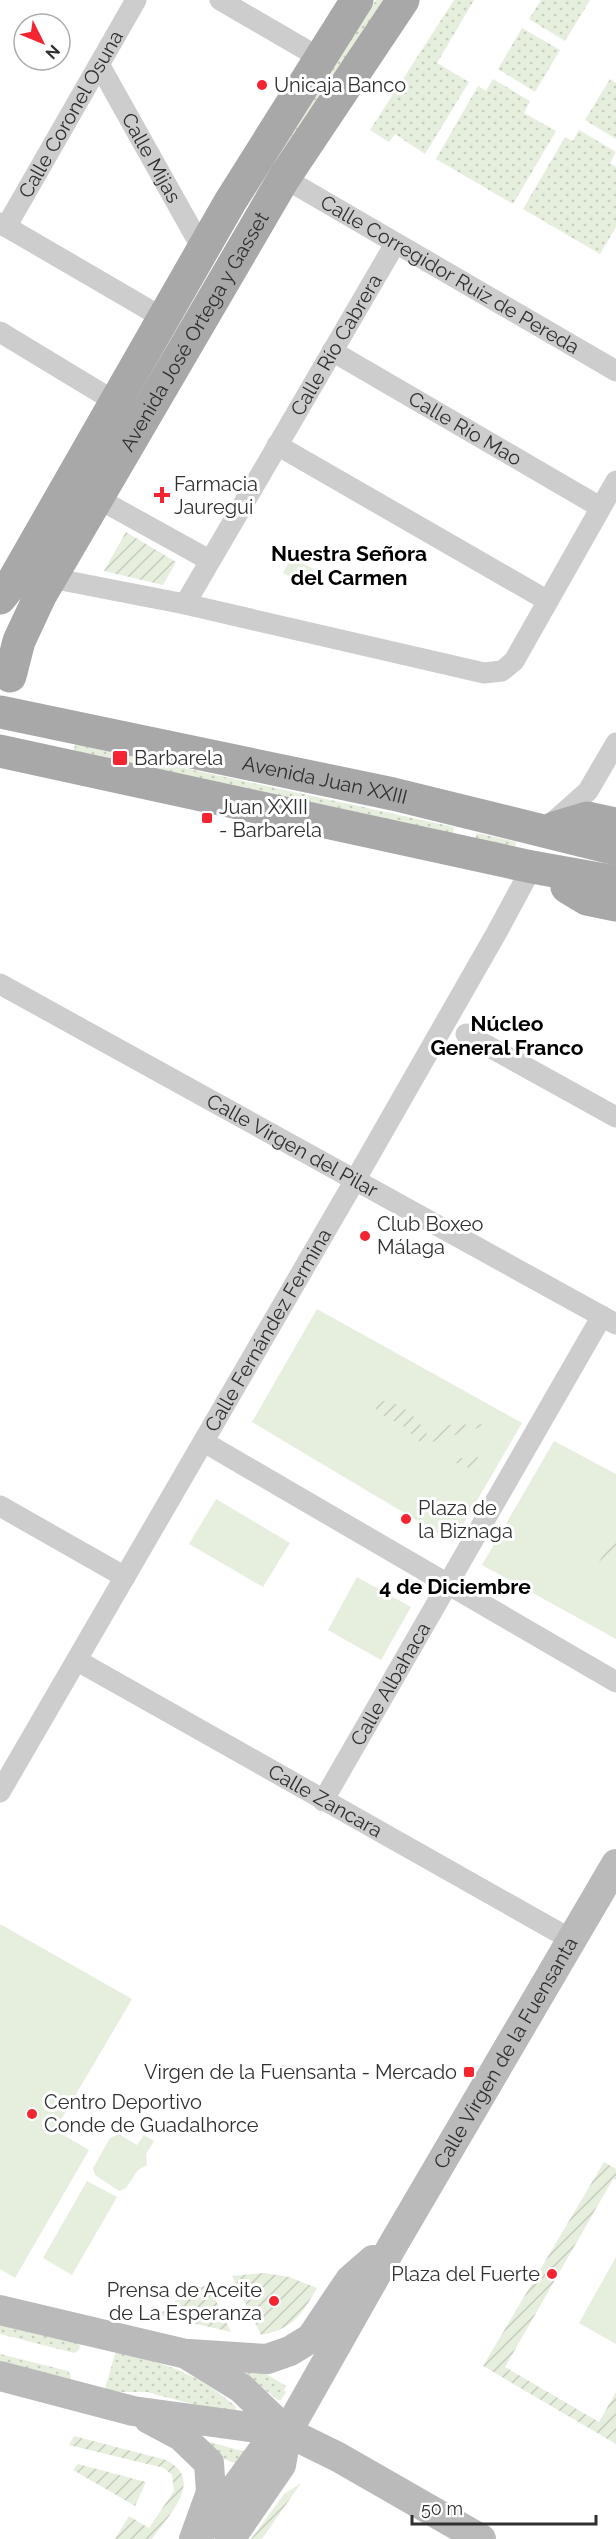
<svg xmlns="http://www.w3.org/2000/svg" width="616" height="2539" viewBox="0 0 616 2539" font-family="Raleway,sans-serif">
<style>
.grass{fill:url(#grass-dots)}
.park{fill:#e6eedd}
.garden{fill:url(#garden-furrows)}
.lines{fill:none;stroke-linecap:round;stroke-linejoin:round}
.street{stroke:#cdcdcd;stroke-width:21}
.secondary{stroke:#bababa;stroke-width:30}
.primary{stroke:#a8a8a8;stroke-width:33}
.poi-dot{fill:#f52431;stroke:#fff;stroke-width:2}
.labels{text-anchor:middle;dominant-baseline:central;stroke-width:6;stroke-linejoin:round;paint-order:stroke}
.poi-label{font-size:20px;fill:#303030;stroke:#fff;text-anchor:start}
.street-label{font-size:20px;fill:#303030;stroke:#fff}
.neighbourhood-label{font-size:21px;font-weight:bold;fill:#000;stroke:#fff}
</style>
<defs>
<pattern id="grass-dots" width="8" height="8" patternUnits="userSpaceOnUse" patternTransform="scale(1.5)"><rect width="8" height="8" fill="#e6eedd"/><path d="M2 2h.1M6 6h.1" fill="none" stroke="#c6ccbe" stroke-width="1.8" stroke-linecap="round"/></pattern>
<pattern id="garden-furrows" width="10" height="10" patternUnits="userSpaceOnUse" patternTransform="scale(1.5)"><rect width="10" height="10" fill="#e6eedd"/><path d="M-1 1l2-2M0 10L10 0M9 11l2-2" fill="none" stroke="#c6ccbe"/></pattern>
</defs>
<rect width="100%" height="100%" fill="#fff"/>
<!-- grass -->
<g class="grass">
<polygon points="376,0 384,0 261,195 254,192"/>
<polygon points="454,0 474,0 437,63 469,82 425,154 395,134 389,142 370,130"/>
<polygon points="541,0 590,0 565,41 529,19"/>
<polygon points="522,28 560,50 535,92 498,69"/>
<polygon points="493,79 530,101 524,113 556,131 513,204 436,159 478,86 486,91"/>
<polygon points="610,79 616,83 616,139 585,120"/>
<polygon points="579,130 616,152 610,163 616,167 616,227 600,254 523,209 565,137 573,141"/>
<polygon points="75,744 454,827 453,834 74,751"/>
<polygon points="477,833 516,842 515,848 475,839"/>
<polygon points="0,2322 77,2341 80,2346 79,2350 74,2353 0,2334"/>
<path d="M116 2351C165 2364 197 2372 236 2407L235 2411H218L147 2392H104Z"/>
<polygon points="0,2354 68,2371 71,2376 70,2381 0,2367"/>
<polygon points="255,2367 286,2386 284,2390 286,2392 281,2400 278,2400 243,2373"/>
<polygon points="210,2442 246,2452 240,2465 216,2456 207,2444"/>
</g>
<!-- park -->
<g class="park">
<polygon points="291,558 314,569 306,585 283,573"/>
<polygon points="317,1309 522,1423 453,1542 252,1422"/>
<polygon points="554,1441 616,1474 616,1639 482,1565"/>
<polygon points="216,1499 290,1543 263,1587 189,1544"/>
<polygon points="357,1577 411,1607 381,1660 328,1630"/>
<polygon points="0,1924 132,1999 55,2130 89,2150 15,2278 0,2269"/>
<polygon points="119,2134 137,2145 144,2135 154,2141 146,2154 147,2165 138,2170 126,2188 119,2191 95,2175 93,2168 110,2138"/>
<polygon points="87,2181 117,2197 72,2275 43,2258"/>
<polygon points="616,2257 616,2344 579,2323"/>
</g>
<!-- garden -->
<g class="garden">
<polygon points="126,532 176,562 163,585 104,571"/>
<path d="M371 1401C397 1398 414 1413 427 1434L421 1442C414 1439 413 1435 408 1430 395 1418 380 1420 371 1401Z"/>
<polygon points="491,1424 432,1442 442,1425"/>
<polygon points="480,1457 478,1472 447,1459"/>
<polygon points="616,1533 616,1557 585,1586"/>
<polygon points="604,2162 616,2169 616,2180 613,2179 505,2367 599,2422 616,2392 616,2444 483,2366"/>
<path d="M264 2273 289 2277 317 2288C302 2314 293 2329 261 2335L232 2276Z"/>
<polygon points="208,2284 231,2332 159,2315 178,2299"/>
<path d="M74 2436 166 2460C206 2480 168 2516 152 2539H115L129 2516 149 2528 174 2491 172 2475 164 2468 69 2445Z"/>
<polygon points="78,2464 146,2482 135,2506 73,2470"/>
<polygon points="301,2483 262,2539 251,2539 284,2494"/>
</g>
<g class="lines">
<!-- street -->
<g class="street">
<polyline points="220,0 320,58"/>
<path id="s1" d="M100 66 203 250"/>
<path id="s2" d="M284 178 616 371"/>
<polyline points="0,223 163,318"/>
<path id="s3" d="M6 227 136 0"/>
<polyline points="0,332 114,401"/>
<path id="s4" d="M332 351 600 507"/>
<polyline points="277,445 548,601"/>
<polyline points="97,498 209,560"/>
<polyline points="51,578 185,604 484,673 502,671 514,661 616,481"/>
<path id="s5" d="M185 604 395 244"/>
<polyline points="552,823 588,791 616,743"/>
<path id="s6" d="M0 984 616 1324"/>
<polyline points="466,1034 616,1117"/>
<polyline points="204,1442 616,1682"/>
<polyline points="0,1506 125,1577"/>
<path id="s7" d="M78 1661 572 1940"/>
<path id="s8" d="M0 1792 369 1156 497 932 532 867"/>
<path id="s9" d="M323 1801 602 1316"/>
</g>
<!-- secondary -->
<g class="secondary">
<polyline points="0,2310 186,2354 241,2388 287,2432 338,2457 481,2539"/>
<polyline points="189,2354 267,2359 290,2351 311,2338 350,2280 373,2260"/>
<polyline points="0,2376 133,2411 287,2432"/>
<polyline points="149,2419 181,2436 209,2463 211,2492 194,2539"/>
<polyline points="208,2525 264,2449 287,2432"/>
<path id="s10" d="M230 2539 281 2465 287 2432 394 2243 616 1864"/>
</g>
<!-- primary -->
<g class="primary">
<polyline points="0,598 12,583 230,202 357,0"/>
<path id="s11" d="M10 676 19 641 40 596 284 178 403 0"/>
<path id="s12" d="M0 712 393 794 616 849"/>
<polyline points="0,751 532,867 616,882"/>
<polyline points="554,828 587,818 616,824"/>
<polyline points="567,887 587,899 616,905"/>
</g>
</g>
<!-- markers -->
<g class="poi-dot">
<circle cx="262" cy="85" r="6"/>
<path d="M159 486h6v6h6v6h-6v6h-6v-6h-6v-6h6z"/>
<rect x="112" y="750" width="16" height="16" rx="3"/>
<rect x="201" y="812" width="12" height="12" rx="3"/>
<circle cx="365" cy="1236" r="6"/>
<circle cx="406" cy="1519" r="6"/>
<rect x="463" y="2066" width="12" height="12" rx="3"/>
<circle cx="32" cy="2114" r="6"/>
<circle cx="552" cy="2274" r="6"/>
<circle cx="274" cy="2301" r="6"/>
</g>
<g class="labels">
<!-- poi labels -->
<g class="poi-label">
<text x="274" y="85">Unicaja Banco</text>
<text x="174" y="484">Farmacia<tspan x="174" dy="23">Jauregui</tspan></text>
<text x="134" y="758">Barbarela</text>
<text x="219" y="807">Juan XXIII<tspan x="219" dy="23">- Barbarela</tspan></text>
<text x="377" y="1224">Club Boxeo<tspan x="377" dy="23">Málaga</tspan></text>
<text x="418" y="1508">Plaza de<tspan x="418" dy="23">la Biznaga</tspan></text>
<text x="457" y="2072" text-anchor="end">Virgen de la Fuensanta - Mercado</text>
<text x="44" y="2102">Centro Deportivo<tspan x="44" dy="23">Conde de Guadalhorce</tspan></text>
<text x="540" y="2274" text-anchor="end">Plaza del Fuerte</text>
<text x="262" y="2290" text-anchor="end">Prensa de Aceite<tspan x="262" dy="23">de La Esperanza</tspan></text>
</g>
<!-- street labels -->
<g class="street-label">
<text stroke="none"><textPath href="#s3" startOffset="130">Calle Coronel Osuna</textPath></text>
<text stroke="none"><textPath href="#s1" startOffset="105">Calle Mijas</textPath></text>
<text stroke="none"><textPath href="#s2" startOffset="192">Calle Corregidor Ruiz de Pereda</textPath></text>
<text stroke="none"><textPath href="#s11" startOffset="392">Avenida José Ortega y Gasset</textPath></text>
<text stroke="none"><textPath href="#s5" startOffset="300">Calle Río Cabrera</textPath></text>
<text stroke="none"><textPath href="#s4" startOffset="154">Calle Río Mao</textPath></text>
<text stroke="none"><textPath href="#s12" startOffset="332">Avenida Juan XXIII</textPath></text>
<text stroke="none"><textPath href="#s6" startOffset="334">Calle Virgen del Pilar</textPath></text>
<text stroke="none"><textPath href="#s8" startOffset="534">Calle Fernández Fermina</textPath></text>
<text stroke="none"><textPath href="#s9" startOffset="135">Calle Albahaca</textPath></text>
<text stroke="none"><textPath href="#s7" startOffset="284">Calle Zancara</textPath></text>
<text stroke="none"><textPath href="#s10" startOffset="561">Calle Virgen de la Fuensanta</textPath></text>
</g>
<!-- neighbourhood labels -->
<g class="neighbourhood-label">
<text x="349" y="553">Nuestra Señora<tspan x="349" dy="24">del Carmen</tspan></text>
<text x="507" y="1023">Núcleo<tspan x="507" dy="24">General Franco</tspan></text>
<text x="455" y="1586">4 de Diciembre</text>
</g>
</g>
<!-- north arrow -->
<g transform="translate(42 42) rotate(133)"><circle r="28" fill="#ffffff" stroke="#acacac" stroke-width="1.5"/>
<path d="M0-4.5L10 22L0 15L-10 22Z" fill="#f52431"/>
<text y="-9" font-size="16" font-weight="bold" text-anchor="middle" fill="#303030">N</text>
</g>
<!-- scale -->
<path d="M412 2515v9h184v-9" fill="none" stroke="#303030" stroke-width="3"/>
<text x="421" y="2515" font-size="18" fill="#303030" stroke="#ffffff" stroke-width="4.5" paint-order="stroke">50 m</text>
</svg>
